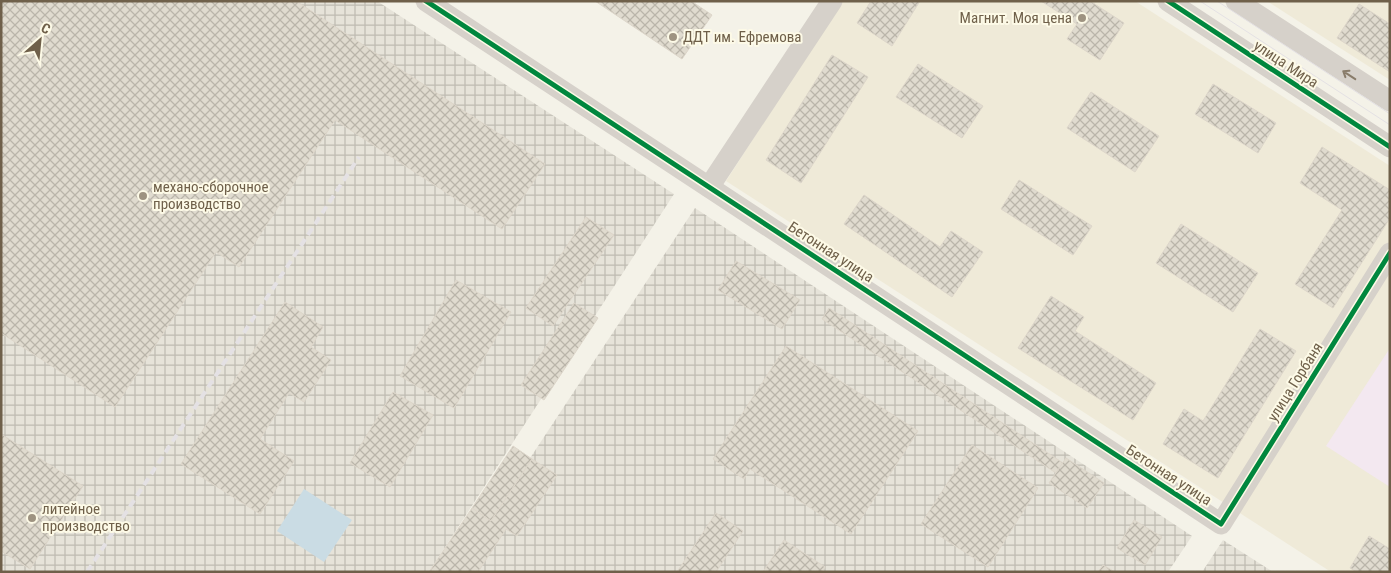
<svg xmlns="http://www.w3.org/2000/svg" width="1391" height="573" viewBox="0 0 1391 573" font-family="'Roboto Condensed',sans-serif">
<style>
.residential{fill:#efead8}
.industrial{fill:url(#industrial-grid)}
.education{fill:#f3e8f0}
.water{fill:#cadce4}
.building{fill:url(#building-cross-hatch);stroke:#ddd6ca}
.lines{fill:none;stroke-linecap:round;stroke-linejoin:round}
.minor{stroke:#d6d1ca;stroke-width:21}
.tram{stroke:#e4e1e4;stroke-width:1}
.rail{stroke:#e4e1e4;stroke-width:4;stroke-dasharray:8 5;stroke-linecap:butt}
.cycleway-casing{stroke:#fdfae7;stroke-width:8}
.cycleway{stroke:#00873e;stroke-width:5}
.oneway{stroke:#897c6a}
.poi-dot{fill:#9e9381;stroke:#fdfae7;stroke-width:2}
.labels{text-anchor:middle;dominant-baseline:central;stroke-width:4;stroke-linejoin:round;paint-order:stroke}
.poi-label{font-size:15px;fill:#6f604a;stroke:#fdfae7;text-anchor:start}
.street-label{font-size:15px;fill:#6f604a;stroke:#fdfae7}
</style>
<defs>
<pattern id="industrial-grid" width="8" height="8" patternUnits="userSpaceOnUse" patternTransform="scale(1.25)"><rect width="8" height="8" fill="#e6e3d9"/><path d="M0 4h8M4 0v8" fill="none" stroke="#bfbbb2"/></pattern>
<pattern id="building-cross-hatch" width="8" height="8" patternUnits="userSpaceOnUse" patternTransform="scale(1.25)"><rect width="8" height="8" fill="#e0dbcf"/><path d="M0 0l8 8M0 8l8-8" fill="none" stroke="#bab5aa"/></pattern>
</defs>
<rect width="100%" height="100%" fill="#f4f2e8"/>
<!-- residential -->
<g class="residential">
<polygon points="842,1 1135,1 1390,166 1390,572 1331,572 726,181"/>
<polygon points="1267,1 1390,1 1390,80"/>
</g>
<!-- industrial -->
<g class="industrial">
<polygon points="1,1 377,1 674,194 429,572 1,572"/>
<polygon points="695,208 1192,536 1168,572 455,572"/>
<polygon points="1223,540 1273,572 1202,572"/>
</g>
<!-- education -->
<polygon class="education" points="1390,348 1390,487 1326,446"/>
<!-- water -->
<polygon class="water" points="304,489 352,520 324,562 277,531"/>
<!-- building -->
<g class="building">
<polygon points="1,1 296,1 545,164 502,229 335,120 239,267 216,252 115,407 1,333"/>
<polygon points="595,1 691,1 712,15 682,59"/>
<polygon points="871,1 920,1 892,46 857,23"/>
<polygon points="1041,1 1090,1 1124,23 1100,60 1067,39 1077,24"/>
<polygon points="1359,4 1390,24 1390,72 1337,38"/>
<polygon points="832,55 868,77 801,183 766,160"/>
<polygon points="918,64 983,106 962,138 896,97"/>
<polygon points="1213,84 1276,123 1258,153 1195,114"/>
<polygon points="1091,92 1159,136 1135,172 1067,128"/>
<polygon points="1322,147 1390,190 1390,218 1333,308 1295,284 1342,210 1300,183"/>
<polygon points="1019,180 1092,226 1073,255 1001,209"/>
<polygon points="864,195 940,247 951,231 983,252 952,297 844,224"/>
<polygon points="586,217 614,235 553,326 526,308"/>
<polygon points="1181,224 1258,273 1233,312 1156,263"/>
<polygon points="736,261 800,300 782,329 718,290"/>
<polygon points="456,280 511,312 454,408 400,376"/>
<polygon points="1051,296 1084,317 1075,331 1156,383 1133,420 1018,348"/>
<polygon points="285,302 323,327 311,347 331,360 304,402 289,393 260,439 294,461 260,514 181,464"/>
<polygon points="574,303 598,318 544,400 521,385"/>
<polygon points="829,308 1063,463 1056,473 822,319"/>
<polygon points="1260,329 1296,351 1218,478 1163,444 1184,409 1203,421"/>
<polygon points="786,346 918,431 851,534 750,469 744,479 713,459"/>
<polygon points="393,392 433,415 390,487 350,463"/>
<polygon points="1,434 83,486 30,569 1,551"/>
<polygon points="972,445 1038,488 988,567 921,524"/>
<polygon points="513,446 532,459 491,521 472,508"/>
<polygon points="1066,458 1104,483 1087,508 1049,483"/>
<polygon points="532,459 557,475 517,536 506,529 478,572 429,572 472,508 491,521"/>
<polygon points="716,513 743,531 716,572 677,572"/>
<polygon points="1134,520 1162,537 1145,565 1117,548"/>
<polygon points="1369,536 1390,549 1390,572 1357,572 1350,568"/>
<polygon points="784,540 825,567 822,572 763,572"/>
<polygon points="1103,565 1115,572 1098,572"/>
</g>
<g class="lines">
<!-- minor -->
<g class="minor">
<polyline points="426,1 1221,524 1390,253"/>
<polyline points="1168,1 1390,147"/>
<polyline points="1236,1 1390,101"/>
<polyline points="709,187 832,1"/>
</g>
<!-- tram -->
<g class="tram">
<polyline points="1200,1 1390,125"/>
<polyline points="1217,1 1390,114"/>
</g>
<!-- rail -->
<polyline class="rail" points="87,572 359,157"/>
<!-- cycleway casing -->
<g class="cycleway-casing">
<g id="cycleway">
<polyline points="426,1 1221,524 1390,253"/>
<polyline points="1168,1 1390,147"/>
</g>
</g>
<!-- cycleway -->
<use href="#cycleway" class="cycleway"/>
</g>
<!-- one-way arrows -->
<defs><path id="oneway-shaft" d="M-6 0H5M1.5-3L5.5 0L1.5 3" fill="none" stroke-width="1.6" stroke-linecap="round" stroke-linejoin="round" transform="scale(1.25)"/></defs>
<use class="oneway" href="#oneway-shaft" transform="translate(1349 75) rotate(-147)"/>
<!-- markers -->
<g class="poi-dot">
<circle cx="1082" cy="18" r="5"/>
<circle cx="673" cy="37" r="5"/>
<circle cx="143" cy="196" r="5"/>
<circle cx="32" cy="518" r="5"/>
</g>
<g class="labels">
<!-- poi labels -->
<g class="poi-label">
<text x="1072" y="18" text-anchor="end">Магнит. Моя цена</text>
<text x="683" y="37">ДДТ им. Ефремова</text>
<text x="153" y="187">механо-сборочное<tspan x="153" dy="17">производство</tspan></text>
<text x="42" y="509">литейное<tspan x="42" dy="17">производство</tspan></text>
</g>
<!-- street labels -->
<g class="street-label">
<text transform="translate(1286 64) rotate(33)">улица Мира</text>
<text transform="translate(831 252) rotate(33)">Бетонная улица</text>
<text transform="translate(1295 382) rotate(-58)">улица Горбаня</text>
<text transform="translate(1169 475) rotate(33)">Бетонная улица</text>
</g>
</g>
<!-- border -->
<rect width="1391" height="573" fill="none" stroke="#6f604a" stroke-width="5"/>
<!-- north arrow -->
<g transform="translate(40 40) rotate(27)" stroke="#fdfae7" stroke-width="4" paint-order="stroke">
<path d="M0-4L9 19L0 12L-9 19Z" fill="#6f604a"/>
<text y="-8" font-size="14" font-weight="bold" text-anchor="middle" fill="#6f604a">С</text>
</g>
</svg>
